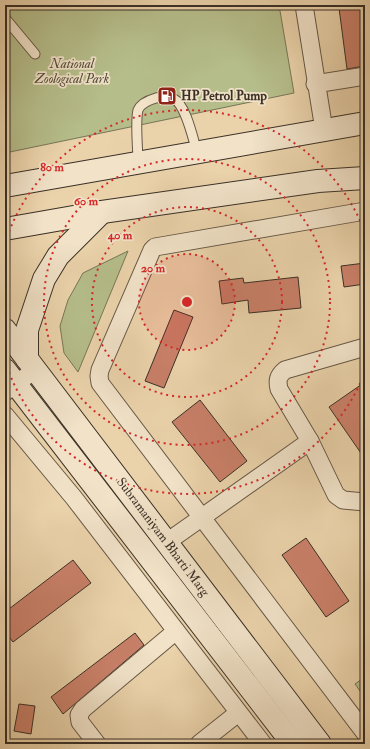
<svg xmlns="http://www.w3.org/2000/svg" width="370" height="749" viewBox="0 0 370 749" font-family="'IM FELL Double Pica',serif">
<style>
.green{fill:#b5bd8a;stroke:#787658}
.building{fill:#c98069;stroke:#3a3026}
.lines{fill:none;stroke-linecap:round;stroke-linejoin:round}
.lane-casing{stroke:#665847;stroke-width:11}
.street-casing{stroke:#665847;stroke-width:19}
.secondary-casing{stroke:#3a3026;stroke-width:24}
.lane{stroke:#f1e2c8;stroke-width:9}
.street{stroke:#f1e2c8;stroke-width:17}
.secondary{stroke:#f1e2c8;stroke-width:22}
.ring{fill:none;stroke:#d62828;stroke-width:2;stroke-dasharray:2 4}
.labels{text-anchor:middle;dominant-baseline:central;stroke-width:3.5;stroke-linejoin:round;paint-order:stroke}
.park-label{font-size:13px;font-style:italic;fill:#534c3a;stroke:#f1e2c8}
.poi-label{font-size:13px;font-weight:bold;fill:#3a3026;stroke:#f1e2c8;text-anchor:start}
.street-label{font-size:13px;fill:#3a3026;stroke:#f1e2c8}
.centre{fill:#d62828;stroke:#f1e2c8;stroke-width:2}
.ring-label{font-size:12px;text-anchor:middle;font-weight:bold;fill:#d62828;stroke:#f1e2c8;stroke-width:3.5;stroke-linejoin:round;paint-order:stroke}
</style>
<rect width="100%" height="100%" fill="#ead2aa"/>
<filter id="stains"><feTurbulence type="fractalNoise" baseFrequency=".005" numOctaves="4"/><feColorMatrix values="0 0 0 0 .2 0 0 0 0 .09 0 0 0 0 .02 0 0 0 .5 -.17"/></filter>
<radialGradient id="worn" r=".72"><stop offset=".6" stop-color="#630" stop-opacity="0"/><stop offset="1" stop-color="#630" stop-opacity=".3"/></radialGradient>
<!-- green -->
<g class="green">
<polygon points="5,5 279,5 294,93 5,153"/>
<polygon points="128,251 78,372 64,353 60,326 68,300 83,273"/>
<polygon points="39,389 86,449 81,453 34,393"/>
<polygon points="365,677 365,698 355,684"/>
</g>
<!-- building -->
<g class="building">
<polygon points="360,5 365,5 365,66 347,69 339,8"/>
<polygon points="365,263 365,284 344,287 341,266"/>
<polygon points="298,277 301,308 249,313 248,300 222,304 219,281 243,278 244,283"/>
<polygon points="174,310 193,317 164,388 145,381"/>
<polygon points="365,382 365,459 329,407"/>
<polygon points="200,400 247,461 220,482 172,422"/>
<polygon points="306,538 349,601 326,617 282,555"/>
<polygon points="73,560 91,583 13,642 5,632 5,612"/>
<polygon points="135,633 144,645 63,714 51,697"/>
<polygon points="19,704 35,706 31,734 14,731"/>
</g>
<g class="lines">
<!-- lane casing -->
<g class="lane-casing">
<g id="lane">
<polyline points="5,18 35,54"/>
<path d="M138 163C138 149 135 122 138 110 141 103 149 100 156 98 161 97 169 97 174 99 186 105 193 139 197 152"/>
</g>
</g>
<!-- street casing -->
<g class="street-casing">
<g id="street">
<polyline points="304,5 324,130"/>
<polyline points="315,84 365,76"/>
<polyline points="365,211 155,247 152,250 100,370 99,376 100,383 365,733"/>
<path d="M365 347 285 370C278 376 277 380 279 389L310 441 336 495 343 500 365 502"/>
<polyline points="5,392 36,369"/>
<polyline points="5,415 74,498 263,744"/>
<polyline points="167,542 310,441"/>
<polyline points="97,744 80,722 79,715 83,709 176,631"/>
<polyline points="199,744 238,713"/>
</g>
</g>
<!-- secondary casing -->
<g class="secondary-casing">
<g id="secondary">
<polyline points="5,186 365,123"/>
<polyline points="5,229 102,212 318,181 365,178"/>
<polyline points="5,330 320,744"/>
<polyline points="27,359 27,330 44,279 58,256 102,212"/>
<polyline points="5,370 293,744"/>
</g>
</g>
<!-- lane -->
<use href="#lane" class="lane"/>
<!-- street -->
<use href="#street" class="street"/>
<!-- secondary -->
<use href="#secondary" class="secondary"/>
</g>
<!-- distance rings -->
<circle cx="187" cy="302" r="48" fill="#d62828" fill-opacity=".12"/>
<g class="ring">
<circle cx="187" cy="302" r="48"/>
<circle cx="187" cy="302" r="95"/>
<circle cx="187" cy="302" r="143"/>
<path d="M365 372A191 191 0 0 1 5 361M5 243A191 191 0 0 1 365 232"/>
</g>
<!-- icons -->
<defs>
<g id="fuel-square" transform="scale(1)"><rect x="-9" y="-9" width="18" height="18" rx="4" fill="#8f2418" stroke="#f1e2c8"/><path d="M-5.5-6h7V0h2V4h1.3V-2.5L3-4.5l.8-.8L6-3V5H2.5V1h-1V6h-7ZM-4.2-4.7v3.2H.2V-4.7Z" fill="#fff"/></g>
</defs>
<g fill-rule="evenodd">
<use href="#fuel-square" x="167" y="96"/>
</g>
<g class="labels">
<!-- park labels -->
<g class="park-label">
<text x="72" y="64">National<tspan x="72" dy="15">Zoological Park</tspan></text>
</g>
<!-- poi labels -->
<g class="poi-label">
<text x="181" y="96">HP Petrol Pump</text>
</g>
<!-- street labels -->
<g class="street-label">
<text transform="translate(163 537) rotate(53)">Subramaniyam Bharti Marg</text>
</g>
</g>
<circle cx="187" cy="302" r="6" class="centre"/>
<g class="ring-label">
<text x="52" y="171">80 m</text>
<text x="86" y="205">60 m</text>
<text x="120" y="239">40 m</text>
<text x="153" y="272">20 m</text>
</g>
<!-- margin -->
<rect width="370" height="749" fill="none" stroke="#ead2aa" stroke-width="20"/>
<rect x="6" y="6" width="358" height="737" fill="none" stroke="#3a3026" stroke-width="2"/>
<rect x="10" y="10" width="350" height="729" fill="none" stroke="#3a3026"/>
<rect width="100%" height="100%" filter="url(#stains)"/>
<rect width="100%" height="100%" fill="url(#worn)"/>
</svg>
